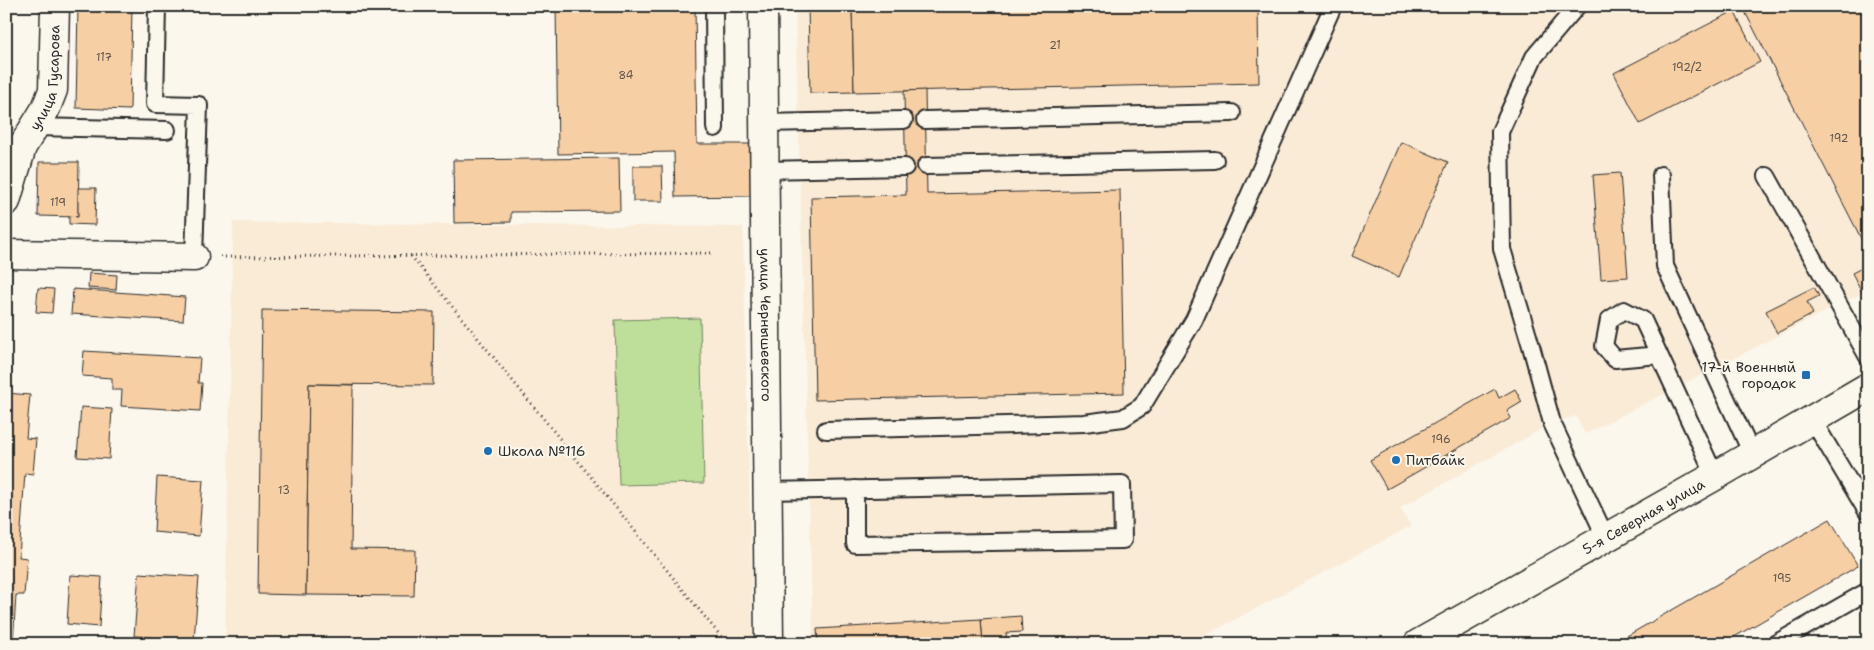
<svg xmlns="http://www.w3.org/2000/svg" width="1874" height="650" viewBox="0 0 1874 650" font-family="'Shantell Sans',sans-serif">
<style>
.built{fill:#faebd7}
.green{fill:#bddf99;stroke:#748562}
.building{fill:#f6cfa5;stroke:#2b2b2b}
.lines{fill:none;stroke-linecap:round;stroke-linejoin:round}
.lane-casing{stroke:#2b2b2b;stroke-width:20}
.street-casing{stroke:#2b2b2b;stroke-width:31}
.secondary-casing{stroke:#2b2b2b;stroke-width:31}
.path{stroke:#2b2b2b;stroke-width:3;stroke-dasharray:1 4;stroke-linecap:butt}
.lane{stroke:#fbf7ec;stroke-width:16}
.street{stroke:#fbf7ec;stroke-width:28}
.secondary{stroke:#fbf7ec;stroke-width:28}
.poi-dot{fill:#1f6fb2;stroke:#fbf7ec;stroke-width:2}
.labels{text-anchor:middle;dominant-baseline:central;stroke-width:4;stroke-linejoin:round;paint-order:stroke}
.number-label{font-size:11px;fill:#5e544a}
.street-label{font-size:14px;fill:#2b2b2b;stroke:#fbf7ec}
.poi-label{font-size:14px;fill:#2b2b2b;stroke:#fbf7ec;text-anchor:start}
</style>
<rect width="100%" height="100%" fill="#fbf7ec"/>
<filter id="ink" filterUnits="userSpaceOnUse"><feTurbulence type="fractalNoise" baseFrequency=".02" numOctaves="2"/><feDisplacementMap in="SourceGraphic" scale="10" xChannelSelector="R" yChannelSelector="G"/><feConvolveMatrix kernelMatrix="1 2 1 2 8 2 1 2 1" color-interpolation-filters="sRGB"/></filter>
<g filter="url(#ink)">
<!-- built -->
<g class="built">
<polygon points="795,6 1868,6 1868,290 1585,434 1576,416 1552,423 1400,508 1411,526 1202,637 1197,644 813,644"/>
<polygon points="233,222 743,227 753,644 225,644"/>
</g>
<!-- green -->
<polygon class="green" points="700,318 704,483 619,485 615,320"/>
<!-- building -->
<g class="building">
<polygon points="78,6 132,6 130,110 76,108"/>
<polygon points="556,6 695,6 697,144 752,144 752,196 675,197 674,152 558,154"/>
<polygon points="808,6 852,6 854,92 810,93"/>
<polygon points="852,6 1258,6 1259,83 854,92"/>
<polygon points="1742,6 1858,6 1868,26 1867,250"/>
<polygon points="1734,11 1760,62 1640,124 1614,73"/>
<polygon points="925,90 927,194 1120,190 1124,393 815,400 811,197 906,195 904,91"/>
<polygon points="1401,142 1448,162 1399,277 1352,256"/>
<polygon points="619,158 620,211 511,212 511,222 454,223 453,160"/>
<polygon points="39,162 79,162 78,217 38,216"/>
<polygon points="633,166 662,166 663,201 633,201"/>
<polygon points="1620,173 1628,277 1601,279 1593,175"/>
<polygon points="78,188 96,188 95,225 69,224 69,216 78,217"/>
<polygon points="1868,265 1868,289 1862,292 1852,273"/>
<polygon points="89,273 117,275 116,290 88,288"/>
<polygon points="1814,287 1819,296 1807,302 1813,314 1777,333 1766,311"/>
<polygon points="38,288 54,289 52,313 36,312"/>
<polygon points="73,289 185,297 183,321 71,314"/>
<polygon points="262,310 434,312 433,385 309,384 306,595 258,594"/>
<polygon points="84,351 200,358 198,383 202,383 200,411 121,406 122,390 112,390 112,378 82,376"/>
<polygon points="309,384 353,385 351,549 415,550 414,596 306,595"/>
<polygon points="1495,389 1499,398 1515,389 1522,402 1507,411 1511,418 1387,489 1370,460"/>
<polygon points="6,393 30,395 26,438 36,439 33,474 25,473 19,557 27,558 24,595 16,595 13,644 6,644"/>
<polygon points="81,407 112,409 109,459 77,457"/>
<polygon points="157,477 203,480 199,536 154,532"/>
<polygon points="1830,519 1858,566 1722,644 1613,644"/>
<polygon points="139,573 199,577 194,640 134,636"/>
<polygon points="70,575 102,577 99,627 67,624"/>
<polygon points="1021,616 1022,632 1006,633 1007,644 983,644 981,619"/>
<polygon points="981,619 983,644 818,644 817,629"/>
</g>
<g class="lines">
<!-- lane casing -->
<g class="lane-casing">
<g id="lane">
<polyline points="157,6 155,104 199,105 194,257"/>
<polyline points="714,6 715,128"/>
<polyline points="1577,6 1534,57 1500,132 1502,249 1531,346 1552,423 1606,538"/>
<polyline points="925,120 1232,113"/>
<polyline points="764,123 904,120"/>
<polyline points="35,127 167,130"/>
<polyline points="926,166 1215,160"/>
<polyline points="764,170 905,167"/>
<polyline points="1661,175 1665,266 1752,454"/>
<polyline points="1767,176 1868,357"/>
<polyline points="1659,355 1615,359 1604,346 1609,320 1624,310 1643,320 1715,476"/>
<polyline points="1812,419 1868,513"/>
<polyline points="826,430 1084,423 1123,418 1142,406 1194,320 1333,6"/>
<polyline points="767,491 1122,484 1123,540 855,544 855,489"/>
<polyline points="1775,644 1868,591"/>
</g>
</g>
<!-- street casing -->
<g class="street-casing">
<g id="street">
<path id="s1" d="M6 201 22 147 46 108 53 90 55 6"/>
<polyline points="6,254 194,257"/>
</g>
</g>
<!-- secondary casing -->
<g class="secondary-casing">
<g id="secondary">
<path id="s2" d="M763 6 769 644"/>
<path id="s3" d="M1418 644 1715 476 1868 387"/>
</g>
</g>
<!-- path -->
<g class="path">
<polyline points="411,256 727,644"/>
<polyline points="220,257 715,253"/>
</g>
<!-- lane -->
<use href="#lane" class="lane"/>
<!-- street -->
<use href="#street" class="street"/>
<!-- secondary -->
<use href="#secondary" class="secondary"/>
</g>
</g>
<!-- markers -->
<g class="poi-dot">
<rect x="1801" y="370" width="10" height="10" rx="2.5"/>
<circle cx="488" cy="451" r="5"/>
<circle cx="1396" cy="460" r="5"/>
</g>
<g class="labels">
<!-- number labels -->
<g class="number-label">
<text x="1055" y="45">21</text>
<text x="104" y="57">117</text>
<text x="1687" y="67">192/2</text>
<text x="626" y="75">84</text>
<text x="1839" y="138">192</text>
<text x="58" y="202">119</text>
<text x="1441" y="439">196</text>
<text x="284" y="490">13</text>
<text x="1782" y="578">195</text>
</g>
<!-- street labels -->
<g class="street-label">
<text stroke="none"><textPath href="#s1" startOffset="132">улица Гусарова</textPath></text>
<text stroke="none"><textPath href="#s2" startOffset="319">улица Чернышевского</textPath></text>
<text stroke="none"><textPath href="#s3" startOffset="259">5-я Северная улица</textPath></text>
</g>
<!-- poi labels -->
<g class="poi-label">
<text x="1796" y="367" text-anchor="end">17-й Военный<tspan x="1796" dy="16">городок</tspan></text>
<text x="498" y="451">Школа №116</text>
<text x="1406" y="460">Питбайк</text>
</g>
</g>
<!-- margin -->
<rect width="1874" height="650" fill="none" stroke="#fbf7ec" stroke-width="25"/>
<rect x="12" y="12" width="1849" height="625" fill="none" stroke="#2b2b2b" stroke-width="2" filter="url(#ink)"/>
</svg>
